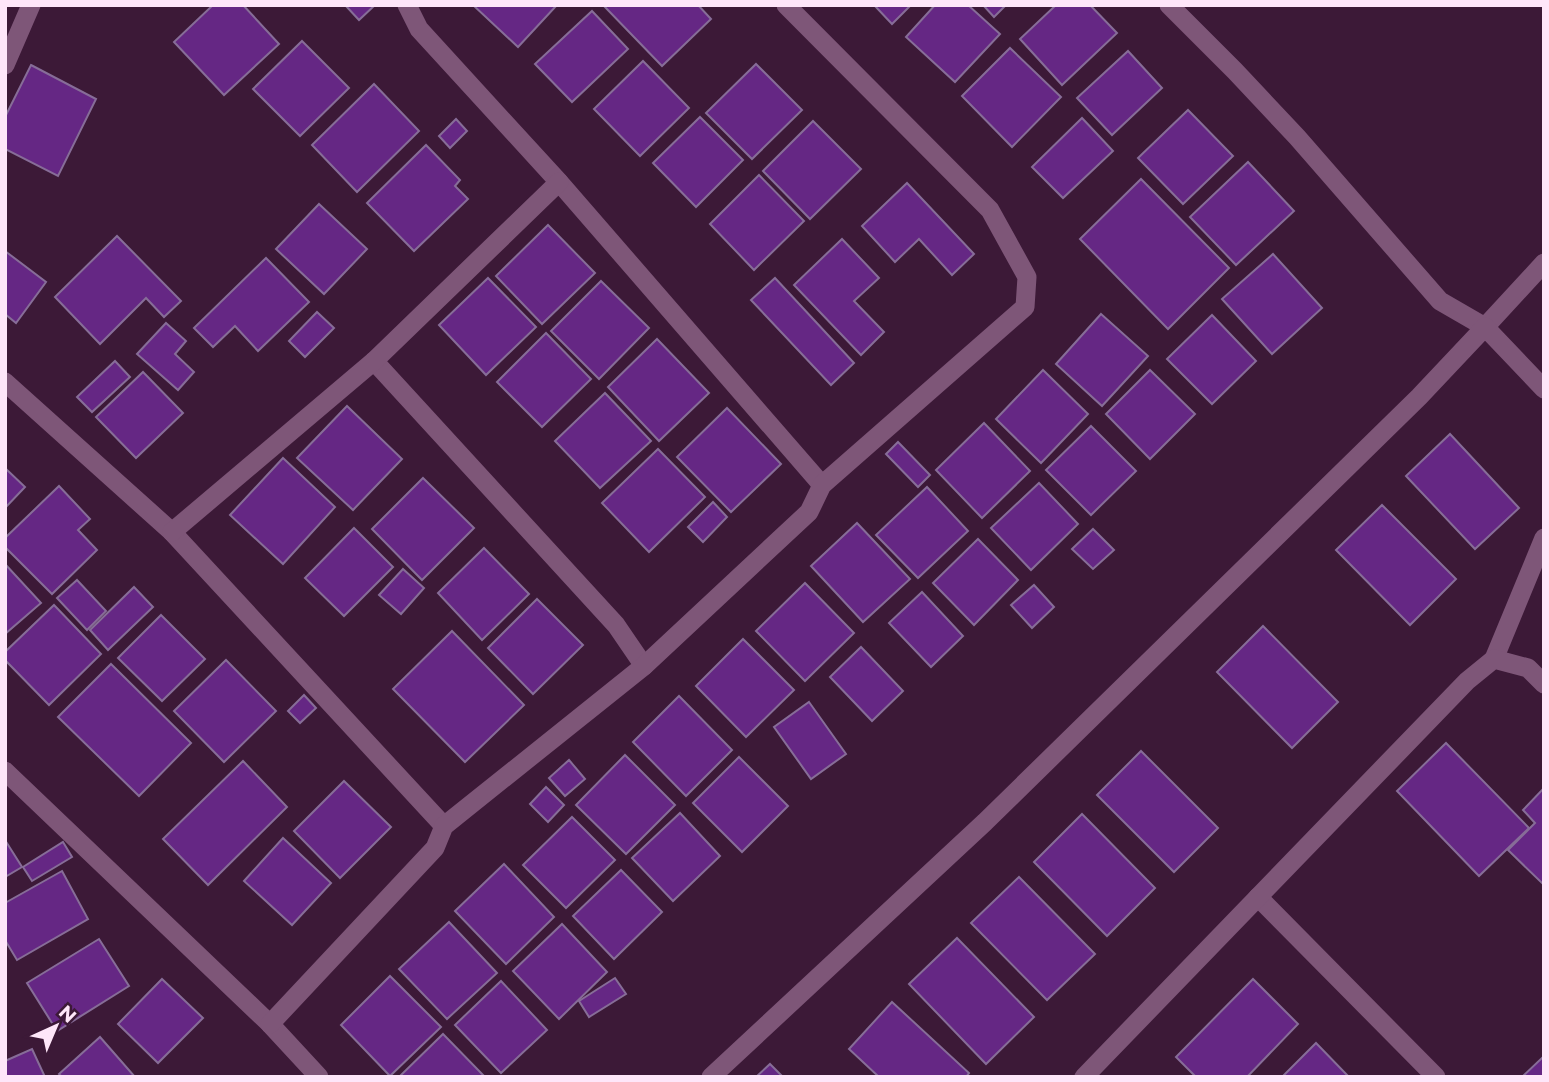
<svg xmlns="http://www.w3.org/2000/svg" width="1549" height="1082" viewBox="0 0 1549 1082" font-family="Montserrat,sans-serif">
<style>
.building{fill:#652784;stroke:#876d98;stroke-width:2}
.lines{fill:none;stroke-linecap:round;stroke-linejoin:round}
.minor{stroke:#7e5678;stroke-width:19}
</style>
<rect width="100%" height="100%" fill="#3c1937"/>
<!-- building -->
<g class="building">
<polygon points="213,5 243,5 279,44 224,95 174,42"/>
<polygon points="345,5 375,5 359,20"/>
<polygon points="473,5 557,5 518,47"/>
<polygon points="603,5 698,5 711,19 662,66"/>
<polygon points="874,5 911,5 892,24"/>
<polygon points="935,5 968,5 1000,34 955,82 906,37"/>
<polygon points="983,5 1006,5 994,17"/>
<polygon points="1056,5 1090,5 1117,33 1062,85 1020,39"/>
<polygon points="592,11 628,49 572,102 535,64"/>
<polygon points="302,41 349,88 300,136 253,89"/>
<polygon points="1010,48 1061,97 1012,147 962,96"/>
<polygon points="1128,51 1162,88 1112,135 1077,98"/>
<polygon points="643,61 689,108 640,156 594,109"/>
<polygon points="756,64 802,110 752,159 706,113"/>
<polygon points="31,65 96,99 58,176 5,149 5,117"/>
<polygon points="374,84 419,131 357,192 312,145"/>
<polygon points="1188,110 1233,156 1183,204 1138,158"/>
<polygon points="700,117 743,160 696,207 653,163"/>
<polygon points="1082,118 1113,151 1063,198 1032,167"/>
<polygon points="456,119 467,131 450,148 439,136"/>
<polygon points="813,121 861,169 810,219 763,171"/>
<polygon points="426,145 460,180 455,186 468,199 414,251 367,203"/>
<polygon points="1248,162 1294,211 1236,265 1190,217"/>
<polygon points="759,175 804,221 754,270 710,224"/>
<polygon points="1141,179 1229,268 1168,329 1080,239"/>
<polygon points="907,183 974,254 952,275 919,239 895,262 862,226"/>
<polygon points="319,204 367,249 324,294 276,249"/>
<polygon points="548,225 595,273 542,324 496,276"/>
<polygon points="117,236 181,301 164,317 146,298 100,344 55,297"/>
<polygon points="842,239 879,278 854,301 884,332 861,355 794,285"/>
<polygon points="5,251 46,282 16,323 5,314"/>
<polygon points="1273,254 1322,308 1272,354 1222,299"/>
<polygon points="266,258 309,302 258,351 235,326 213,347 194,328"/>
<polygon points="488,278 536,327 486,375 439,325"/>
<polygon points="775,278 854,363 831,385 751,300"/>
<polygon points="601,281 649,328 599,379 551,331"/>
<polygon points="317,312 334,328 305,357 289,341"/>
<polygon points="1101,314 1148,356 1102,406 1056,364"/>
<polygon points="1212,315 1256,361 1212,404 1167,359"/>
<polygon points="166,323 186,341 175,354 194,372 178,390 137,354"/>
<polygon points="546,333 591,379 542,427 497,382"/>
<polygon points="657,339 709,393 659,441 608,387"/>
<polygon points="115,361 130,377 92,412 77,397"/>
<polygon points="1043,370 1088,414 1041,463 996,419"/>
<polygon points="1150,370 1195,414 1150,459 1106,414"/>
<polygon points="143,372 183,413 136,458 96,417"/>
<polygon points="605,393 651,441 600,488 555,441"/>
<polygon points="347,406 402,459 353,510 297,458"/>
<polygon points="727,408 781,464 731,512 677,457"/>
<polygon points="984,423 1030,471 982,518 936,470"/>
<polygon points="1091,426 1136,471 1091,515 1046,470"/>
<polygon points="1450,434 1519,508 1475,549 1406,476"/>
<polygon points="898,442 930,475 918,487 886,454"/>
<polygon points="658,449 705,497 649,552 602,503"/>
<polygon points="283,458 335,507 283,564 230,515"/>
<polygon points="5,468 25,487 5,508"/>
<polygon points="423,478 474,528 422,580 372,529"/>
<polygon points="1039,483 1078,524 1031,570 991,528"/>
<polygon points="59,486 90,519 78,530 97,550 52,594 5,547 5,538"/>
<polygon points="927,487 968,531 918,578 876,535"/>
<polygon points="713,502 727,517 703,542 688,527"/>
<polygon points="1382,505 1456,579 1410,625 1336,550"/>
<polygon points="857,523 910,579 863,622 811,566"/>
<polygon points="354,528 393,567 344,616 305,578"/>
<polygon points="1093,529 1114,550 1093,569 1072,549"/>
<polygon points="978,539 1018,580 974,625 933,583"/>
<polygon points="484,548 529,594 482,640 438,593"/>
<polygon points="5,564 41,603 5,634"/>
<polygon points="403,569 424,588 401,614 379,595"/>
<polygon points="77,580 106,611 87,630 57,598"/>
<polygon points="805,583 854,633 805,681 756,631"/>
<polygon points="1034,585 1054,607 1032,628 1011,605"/>
<polygon points="134,587 153,607 108,650 90,630"/>
<polygon points="922,592 963,636 931,667 889,623"/>
<polygon points="537,599 583,645 533,694 488,648"/>
<polygon points="54,605 101,654 49,705 5,660 5,652"/>
<polygon points="161,615 205,659 162,701 118,658"/>
<polygon points="1263,626 1338,702 1292,748 1217,672"/>
<polygon points="452,631 524,705 465,762 393,689"/>
<polygon points="743,639 794,690 746,737 696,686"/>
<polygon points="861,647 903,691 872,721 830,677"/>
<polygon points="226,660 276,711 224,762 174,711"/>
<polygon points="111,664 191,743 139,796 58,717"/>
<polygon points="304,695 316,708 300,723 288,711"/>
<polygon points="679,696 732,750 686,796 633,742"/>
<polygon points="809,702 846,754 811,779 774,727"/>
<polygon points="1446,743 1529,828 1479,876 1397,791"/>
<polygon points="1141,751 1218,828 1174,872 1097,795"/>
<polygon points="625,755 675,805 626,854 576,805"/>
<polygon points="739,757 788,806 742,852 693,803"/>
<polygon points="569,760 585,779 565,796 549,778"/>
<polygon points="243,761 287,807 208,885 163,839"/>
<polygon points="344,781 391,827 340,878 294,831"/>
<polygon points="546,787 564,805 548,822 530,804"/>
<polygon points="1544,788 1544,885 1508,850 1535,823 1523,810"/>
<polygon points="680,813 720,856 673,901 632,858"/>
<polygon points="1082,814 1155,888 1107,936 1034,862"/>
<polygon points="572,817 615,860 566,908 523,865"/>
<polygon points="283,838 331,883 292,925 244,881"/>
<polygon points="5,840 22,867 5,877"/>
<polygon points="63,842 72,857 32,881 23,867"/>
<polygon points="504,864 554,917 506,964 455,911"/>
<polygon points="621,870 662,912 614,959 573,916"/>
<polygon points="62,871 88,919 17,960 5,940 5,903"/>
<polygon points="1019,877 1095,954 1047,1000 971,923"/>
<polygon points="449,922 497,973 447,1019 399,969"/>
<polygon points="562,924 607,972 559,1019 513,971"/>
<polygon points="957,938 1034,1017 986,1064 909,984"/>
<polygon points="99,939 129,986 57,1031 27,983"/>
<polygon points="390,976 441,1027 390,1076 341,1025"/>
<polygon points="615,978 626,994 589,1017 579,1001"/>
<polygon points="162,979 203,1018 158,1063 118,1024"/>
<polygon points="1253,979 1298,1024 1247,1077 1196,1077 1176,1057"/>
<polygon points="501,981 547,1030 501,1073 455,1025"/>
<polygon points="892,1002 969,1073 966,1077 879,1077 849,1049"/>
<polygon points="443,1034 485,1077 399,1077"/>
<polygon points="100,1037 135,1077 62,1077 59,1074"/>
<polygon points="1316,1043 1349,1077 1282,1077"/>
<polygon points="32,1049 45,1077 5,1077 5,1061"/>
<polygon points="1544,1056 1544,1077 1522,1077"/>
<polygon points="770,1064 783,1077 756,1077"/>
</g>
<g class="lines">
<!-- minor -->
<g class="minor">
<polyline points="407,5 419,29 559,182 822,485"/>
<polyline points="1169,5 1235,71 1297,137 1440,301 1485,327 1544,263"/>
<polyline points="5,65 31,5"/>
<polyline points="374,361 616,625 644,666"/>
<polyline points="5,382 172,532 444,826"/>
<polyline points="172,532 374,361 559,182"/>
<polyline points="1494,659 1544,538"/>
<polyline points="5,771 270,1024 319,1077"/>
<polyline points="1258,897 1436,1077"/>
<polyline points="270,1024 435,848 444,826 644,666 809,512 822,485 1025,307 1027,277 990,210 786,5"/>
<polyline points="711,1077 985,822 1419,397 1485,327 1544,389"/>
<polyline points="1084,1077 1467,681 1494,659 1528,668 1544,684"/>
</g>
</g>
<!-- border -->
<rect width="1549" height="1082" fill="none" stroke="#fee6f9" stroke-width="14"/>
<!-- north arrow -->
<g transform="translate(56 1026) rotate(44)" stroke="#3c1937" stroke-width="5" paint-order="stroke">
<path d="M0-5L12 26L0 18L-12 26Z" fill="#fee6f9"/>
<text y="-10" font-size="19" font-weight="bold" text-anchor="middle" fill="#fee6f9">N</text>
</g>
</svg>
